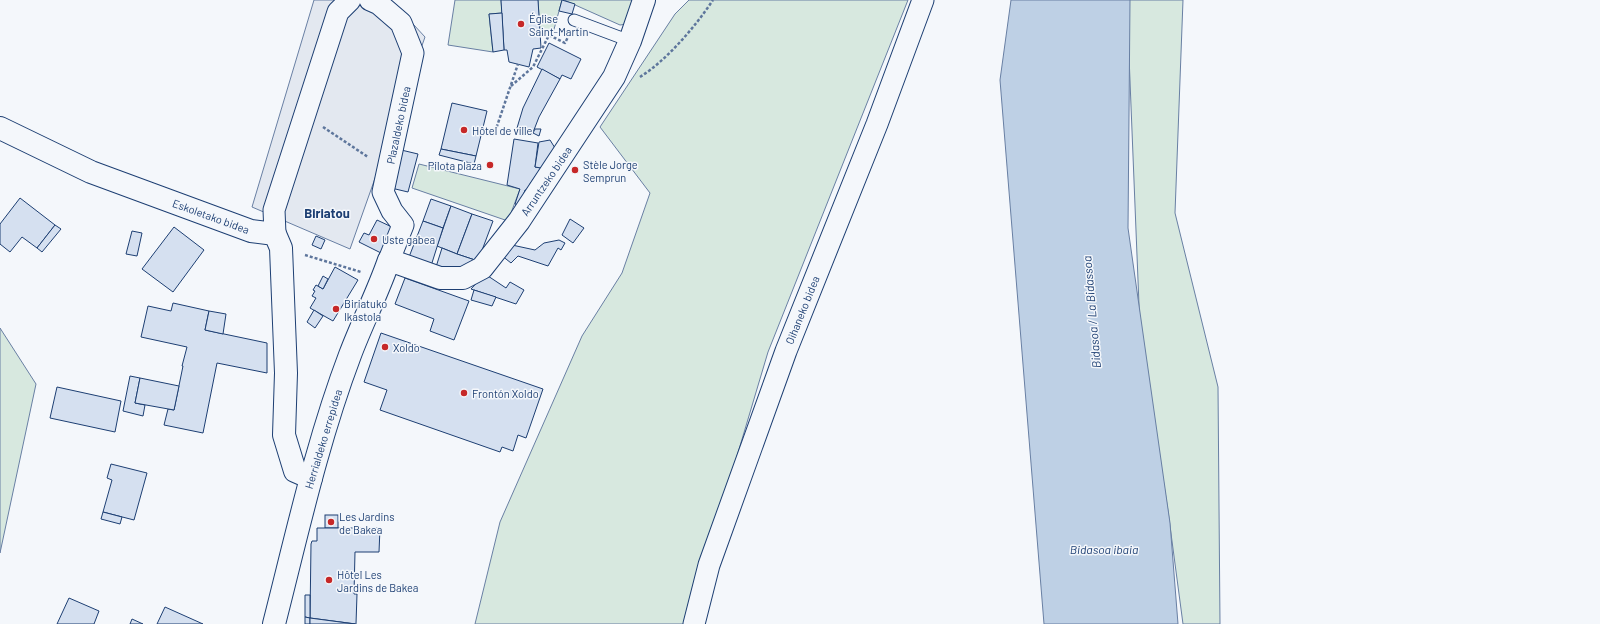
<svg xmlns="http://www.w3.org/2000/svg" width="1600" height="624" viewBox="0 0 1600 624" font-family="Barlow,sans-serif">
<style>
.green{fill:#d7e8df;stroke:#687fa3}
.parking{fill:#e3e8f0;stroke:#687fa3}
.water{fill:#bed0e5;stroke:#687fa3}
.building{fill:#d5e0f0;stroke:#1d3f73}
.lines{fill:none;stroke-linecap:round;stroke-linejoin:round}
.lane-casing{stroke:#1d3f73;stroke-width:13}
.street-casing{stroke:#1d3f73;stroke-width:23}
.secondary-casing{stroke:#1d3f73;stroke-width:24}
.path{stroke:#5e769c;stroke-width:2.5;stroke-dasharray:3 2;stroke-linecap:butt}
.lane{stroke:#f4f7fb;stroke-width:11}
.street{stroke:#f4f7fb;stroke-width:21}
.secondary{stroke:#f4f7fb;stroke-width:22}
.poi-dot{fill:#c62828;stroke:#f4f7fb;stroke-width:1.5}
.labels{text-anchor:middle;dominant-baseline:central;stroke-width:3;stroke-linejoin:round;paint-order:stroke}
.poi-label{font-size:11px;fill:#1d3f73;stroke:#f4f7fb;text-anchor:start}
.street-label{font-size:11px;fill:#1d3f73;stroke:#f4f7fb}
.water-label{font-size:12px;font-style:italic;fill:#1d3f73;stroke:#f4f7fb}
.quarter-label{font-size:13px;font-weight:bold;fill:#1d3f73;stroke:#f4f7fb}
</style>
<rect width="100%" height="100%" fill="#f4f7fb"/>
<!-- green -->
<g class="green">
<polygon points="455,0 501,0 502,13 489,14 493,52 448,45"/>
<polygon points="538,0 562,0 553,33 540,35"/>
<polygon points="564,0 636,0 627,24 620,25"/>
<polygon points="689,0 908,0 768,352 687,624 475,624 500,522 582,336 622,273 650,193 600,127 675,14"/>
<polygon points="1129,0 1183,0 1175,213 1218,387 1220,624 1183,624 1168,511 1140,330 1128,31"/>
<polygon points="419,164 520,189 508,221 412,188"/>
<polygon points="0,328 36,384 0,553"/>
</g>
<!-- parking -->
<polygon class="parking" points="314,0 391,0 425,37 350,249 252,207"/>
<!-- water -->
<polygon class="water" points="1011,0 1130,0 1128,228 1170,523 1178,624 1044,624 1000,80"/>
<!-- building -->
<g class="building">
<polygon points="501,0 538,0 541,48 533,49 529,67 509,62 507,50 504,50"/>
<polygon points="562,0 575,4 572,14 559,11"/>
<polygon points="502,13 504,50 493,52 489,14"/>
<polygon points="549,43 581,59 571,79 562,75 560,79 537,67"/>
<polygon points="542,69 560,79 539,117 532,135 517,128 523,108"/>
<polygon points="452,103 487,111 476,156 441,149"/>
<polygon points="535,129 541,129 539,136 533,133"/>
<polygon points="514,139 538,143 535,167 541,168 530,184 529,190 525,190 520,206 515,204 520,189 507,185"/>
<polygon points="550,140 555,148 541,168 535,167 539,142"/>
<polygon points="397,149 418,154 408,192 387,187"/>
<polygon points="441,149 476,156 474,164 439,155"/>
<polygon points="20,198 55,225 37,248 22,237 10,252 0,244 0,224"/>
<polygon points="431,199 451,206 443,228 423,221"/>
<polygon points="451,206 472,214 457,254 437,246"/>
<polygon points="472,214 493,221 478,261 457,254"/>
<polygon points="570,219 584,228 573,243 562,235"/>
<polygon points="377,220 394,228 381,253 359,242 364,233 369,235"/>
<polygon points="423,221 443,228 431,266 409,257"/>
<polygon points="55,225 61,229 42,252 37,248"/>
<polygon points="174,227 204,250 173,292 142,269"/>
<polygon points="132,231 142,233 137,256 126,254"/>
<polygon points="316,236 325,240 321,249 312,245"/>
<polygon points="559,240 565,243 561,250 558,248 548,266 518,256 511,263 501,255 512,245 535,250 544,243"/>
<polygon points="442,248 457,254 478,261 459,270 436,267"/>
<polygon points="335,267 358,280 333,321 310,308 316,298 312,296 315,291 313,290 316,285 323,289"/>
<polygon points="485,274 506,288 510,282 524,290 516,304 471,289"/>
<polygon points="323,276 328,279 323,289 318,286"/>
<polygon points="405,278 469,301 454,340 430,331 434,319 395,304"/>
<polygon points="474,290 496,297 492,306 471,300"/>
<polygon points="173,303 209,311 205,330 267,343 267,373 217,363 203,433 164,425 168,409 174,410 183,366 182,366 187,347 141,337 148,306 171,311"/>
<polygon points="314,310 323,316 315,328 307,322"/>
<polygon points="209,311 226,314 223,334 205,330"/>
<polygon points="381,333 543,389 526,438 518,435 513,451 502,447 500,452 380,410 387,390 364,382"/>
<polygon points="130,376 140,378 135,403 145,405 143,416 123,411"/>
<polygon points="140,378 179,386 174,410 135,403"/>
<polygon points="57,387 121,401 115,432 50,418"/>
<polygon points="111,464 147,473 134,520 103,512 112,480 107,478"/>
<polygon points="103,512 122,517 120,524 101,519"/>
<rect x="325" y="515" width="13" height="13"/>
<polygon points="317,528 380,528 379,552 355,552 354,594 357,594 356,624 310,618 311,544 312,541 317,541"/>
<polygon points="305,595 310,595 310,618 305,617"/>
<polygon points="69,598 99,611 94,624 57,624"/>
<polygon points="165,607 203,624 157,624"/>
<polygon points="305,617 310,618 310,624 305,624"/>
<polygon points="310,618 355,624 310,624"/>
<polygon points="132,619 143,624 130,624"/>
</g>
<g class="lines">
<!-- lane casing -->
<g class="lane-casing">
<polyline id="lane" points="574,20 630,41"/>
</g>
<!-- street casing -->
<g class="street-casing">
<g id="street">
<polyline points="370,0 379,4 401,23 413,53 383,192 392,211 403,225 389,260"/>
<polyline points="275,234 274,210 338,12 350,0"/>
<polyline points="694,624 709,565 786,351 877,124 923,0"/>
</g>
</g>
<!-- secondary casing -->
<g class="secondary-casing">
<g id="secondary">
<polyline points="0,128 91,172 251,231 275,234 281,248 286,373 284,435 295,471 311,478"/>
<path d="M274 624C297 534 317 442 350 355 362 323 378 292 389 260L440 278H463L482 268 519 221 614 77 630 41 644 0"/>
</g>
</g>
<!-- path -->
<g class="path">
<path d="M640 77C667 60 695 27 713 0"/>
<polyline points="511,86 533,67 549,35 565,43 569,35"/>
<polyline points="323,127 368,157"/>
<polyline points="495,132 518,64"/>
<polyline points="305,255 361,272"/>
</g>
<!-- lane -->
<use href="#lane" class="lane"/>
<!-- street -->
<use href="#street" class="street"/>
<!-- secondary -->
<use href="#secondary" class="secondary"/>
</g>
<!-- markers -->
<g class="poi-dot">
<circle cx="521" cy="24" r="4"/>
<circle cx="464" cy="130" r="4"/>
<circle cx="490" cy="165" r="4"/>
<circle cx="575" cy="170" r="4"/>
<circle cx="374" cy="239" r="4"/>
<circle cx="336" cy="309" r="4"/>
<circle cx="385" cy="347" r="4"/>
<circle cx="464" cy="393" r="4"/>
<circle cx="331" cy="522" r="4"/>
<circle cx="329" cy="580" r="4"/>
</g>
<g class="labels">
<!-- poi labels -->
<g class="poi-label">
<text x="529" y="18">Église<tspan x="529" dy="13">Saint-Martin</tspan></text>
<text x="472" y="130">Hôtel de ville</text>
<text x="583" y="164">Stèle Jorge<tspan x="583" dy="13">Semprun</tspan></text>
<text x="482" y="165" text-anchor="end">Pilota plaza</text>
<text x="382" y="239">Uste gabea</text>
<text x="344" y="303">Biriatuko<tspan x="344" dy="13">Ikastola</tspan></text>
<text x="393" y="347">Xoldo</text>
<text x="472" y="393">Frontón Xoldo</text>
<text x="339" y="516">Les Jardins<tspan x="339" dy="13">de Bakea</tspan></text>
<text x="337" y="574">Hôtel Les<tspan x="337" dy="13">Jardins de Bakea</tspan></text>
</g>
<!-- street labels -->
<g class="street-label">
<text transform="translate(398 125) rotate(-78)">Plazaldeko bidea</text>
<text transform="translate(546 181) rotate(-56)">Arruntzeko bidea</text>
<text transform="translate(211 216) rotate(20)">Eskoletako bidea</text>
<text transform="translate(802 310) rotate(-68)">Oihaneko bidea</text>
<text transform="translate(323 439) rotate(-73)">Herrialdeko errepidea</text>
</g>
<!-- water labels -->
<g class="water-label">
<text transform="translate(1091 312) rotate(-95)">Bidasoa / La Bidassoa</text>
<text x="1104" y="549">Bidasoa ibaia</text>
</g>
<!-- quarter labels -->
<g class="quarter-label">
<text x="327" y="213">Biriatou</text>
</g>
</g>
</svg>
